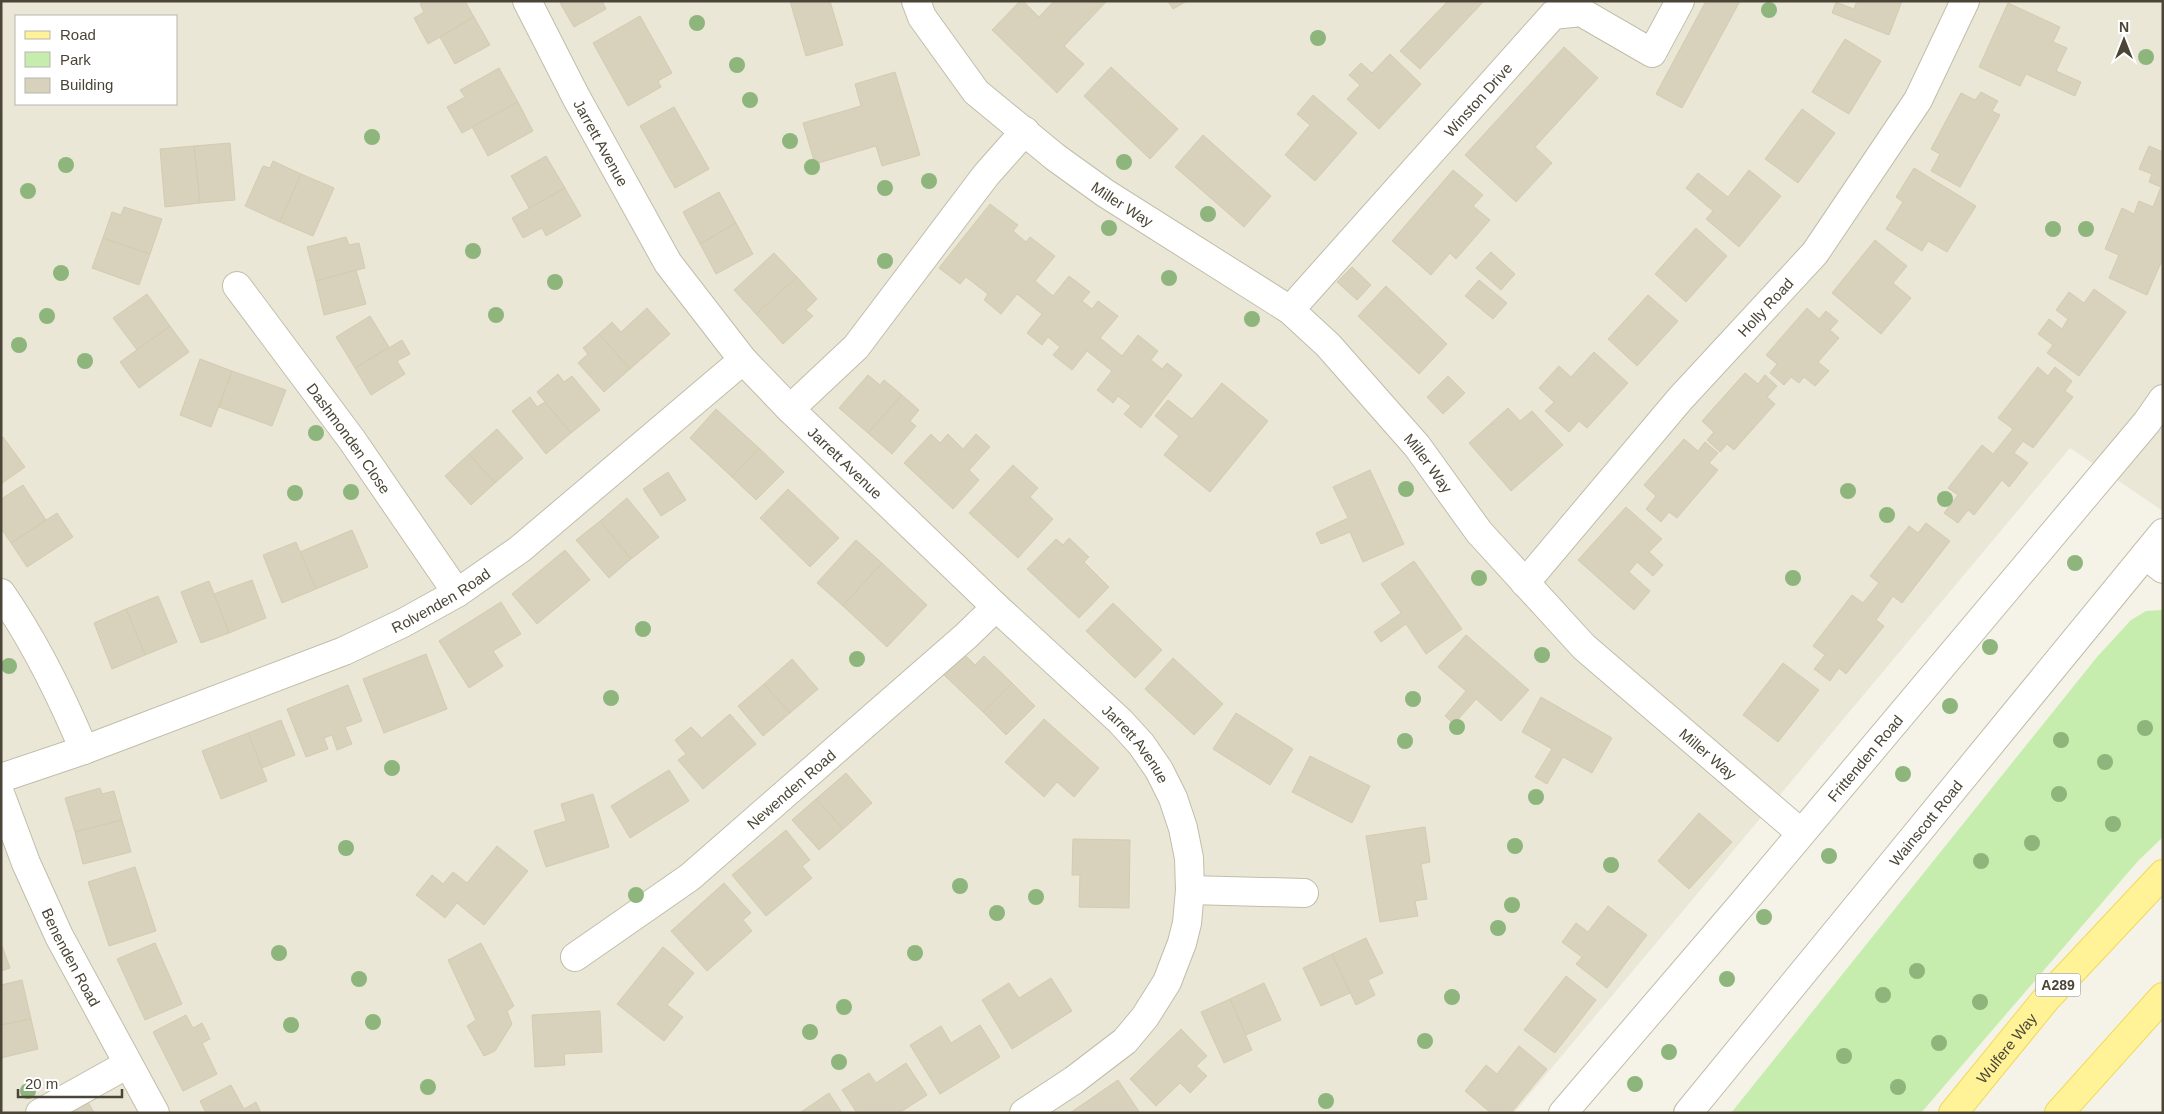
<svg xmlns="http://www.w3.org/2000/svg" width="2164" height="1114" viewBox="0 0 2164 1114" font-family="Arial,sans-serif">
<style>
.residential{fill:#eae7d6;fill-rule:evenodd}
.green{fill:#c6edad}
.building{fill:#d8d2bc;stroke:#d4cbaf}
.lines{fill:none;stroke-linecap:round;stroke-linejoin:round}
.minor-casing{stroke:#c2bda9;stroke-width:30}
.major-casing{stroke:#efda5d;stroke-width:30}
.minor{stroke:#fff;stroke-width:28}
.major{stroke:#fff297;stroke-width:28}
.tree{fill:#8db57c}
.labels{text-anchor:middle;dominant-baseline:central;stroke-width:4.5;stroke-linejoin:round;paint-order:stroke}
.shield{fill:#fff;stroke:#807d72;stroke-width:1}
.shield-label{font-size:14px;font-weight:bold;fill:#4a4536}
.street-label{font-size:15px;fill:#4a4536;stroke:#fff}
</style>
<rect width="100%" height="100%" fill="#f5f3e8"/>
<!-- residential -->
<path class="residential" d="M1 1H2163V511L2070 448 1514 1113H1ZM16 16H176V104H16Z"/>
<!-- green -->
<polygon class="green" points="2163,610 2163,837 2138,861 1921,1113 1731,1113 2097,657 2131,620 2146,611"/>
<!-- building -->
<g class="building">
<polygon points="425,1 465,1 474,17 428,44 414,18 424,12 420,4"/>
<polygon points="559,1 602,1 606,9 574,27"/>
<polygon points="790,1 830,1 843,45 806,56"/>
<polygon points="1020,1 1023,1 1039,17 1054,1 1106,2 1064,46 1084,64 1057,93 992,30"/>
<polygon points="1168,1 1187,1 1173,9"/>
<polygon points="1448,1 1484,1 1420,69 1400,51"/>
<polygon points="1706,1 1740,1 1682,108 1656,94"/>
<polygon points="1857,1 1902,1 1889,35 1832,13 1836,2 1854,9"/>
<polygon points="2008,3 2060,27 2053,42 2067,48 2056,71 2081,82 2075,96 2026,74 2020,86 1979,67"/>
<polygon points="640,16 672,73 658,81 661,87 628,106 593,43"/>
<polygon points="474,17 490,45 455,64 440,37"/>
<polygon points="1845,39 1881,61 1849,114 1812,92"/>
<polygon points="1564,47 1598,78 1535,147 1552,163 1516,202 1465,155"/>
<polygon points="1390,54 1421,84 1379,129 1347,99 1360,85 1349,75 1361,63 1372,73"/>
<polygon points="1111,67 1178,129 1150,159 1084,96"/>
<polygon points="499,68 518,102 462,133 447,107 465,97 460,90"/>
<polygon points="895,72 920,155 882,166 876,146 815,164 803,123 861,106 855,84"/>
<polygon points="1981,92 1998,101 1992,111 2000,115 1960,187 1931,171 1940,154 1931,149 1961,93 1975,100"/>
<polygon points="1313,95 1357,133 1315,181 1285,155 1310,125 1297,114"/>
<polygon points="518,102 533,131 488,156 472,127"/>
<polygon points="674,107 709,169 675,188 640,126"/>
<polygon points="1802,109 1835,133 1798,183 1765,159"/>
<polygon points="1203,135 1271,196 1244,227 1175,167"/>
<polygon points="230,143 235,200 200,203 194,146"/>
<polygon points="194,146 200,203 165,207 160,149"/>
<polygon points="2149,146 2163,152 2163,258 2147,295 2109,278 2119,255 2105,249 2122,208 2134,214 2139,201 2153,207 2161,187 2149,182 2152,174 2139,169"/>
<polygon points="546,156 565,188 529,208 511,176"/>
<polygon points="273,161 301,174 280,222 245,206 263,166 270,168"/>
<polygon points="1914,168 1976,206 1947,252 1928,241 1922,251 1886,229 1903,202 1896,197"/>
<polygon points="1453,170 1483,195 1473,206 1490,220 1456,259 1450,253 1431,275 1392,241"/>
<polygon points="1749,170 1781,196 1739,247 1706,219 1713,211 1686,188 1698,173 1728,197"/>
<polygon points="301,174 334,188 313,236 280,222"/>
<polygon points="565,188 581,216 546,236 542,228 523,238 512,218"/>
<polygon points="719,192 736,223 700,244 683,212"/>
<polygon points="990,204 1018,225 1013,231 1026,242 1030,237 1055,256 1035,281 1053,296 1069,276 1090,292 1082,301 1092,309 1098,301 1118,316 1100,338 1122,356 1138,335 1158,351 1151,360 1162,369 1167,363 1182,375 1141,428 1124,414 1131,406 1118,396 1113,403 1097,390 1112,371 1087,351 1072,370 1053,355 1060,347 1048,337 1042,345 1027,333 1042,314 1017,294 1001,314 984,300 988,294 966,277 960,284 939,268"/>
<polygon points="124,207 162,219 150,254 103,238 112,212 121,215"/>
<polygon points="736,223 753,254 716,274 700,244"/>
<polygon points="1696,228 1727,256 1686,302 1655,274"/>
<polygon points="346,237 349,245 359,243 365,268 316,281 307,247"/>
<polygon points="103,238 150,254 139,285 92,268"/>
<polygon points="1875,240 1907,266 1893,283 1911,298 1881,334 1832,293"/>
<polygon points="1491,252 1515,274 1501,290 1476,268"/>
<polygon points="774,253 797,277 756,314 734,290"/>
<polygon points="1352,267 1371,285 1357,300 1337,282"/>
<polygon points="356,270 366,304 324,315 316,281"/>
<polygon points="797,277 817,299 806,310 813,316 783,344 756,314"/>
<polygon points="1479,280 1507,303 1493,319 1465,296"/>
<polygon points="1386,286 1447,344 1419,374 1358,316"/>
<polygon points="2094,289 2126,312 2079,376 2047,353 2053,345 2038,334 2049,319 2062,329 2068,319 2056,310 2069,292 2084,303"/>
<polygon points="147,294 170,326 137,350 113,318"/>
<polygon points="1648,295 1678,321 1637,366 1608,339"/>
<polygon points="647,308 670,334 630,369 599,334 612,322 621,332"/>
<polygon points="1807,308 1819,319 1826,311 1838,321 1830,330 1839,338 1818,362 1829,371 1815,386 1804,377 1799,383 1791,377 1784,385 1770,373 1777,364 1766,355"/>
<polygon points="370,316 389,347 355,368 336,337"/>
<polygon points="170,326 189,352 139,388 120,362"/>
<polygon points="599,334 630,369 604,392 578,363 588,354 583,348"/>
<polygon points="402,340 410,354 397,361 405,374 371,395 355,368"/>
<polygon points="1594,352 1628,383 1587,428 1579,421 1569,432 1545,411 1554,402 1539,388 1559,366 1571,377"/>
<polygon points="200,359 232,371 211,427 180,415"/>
<polygon points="2038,367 2048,376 2055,367 2072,381 2065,391 2073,397 2033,448 2023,441 2014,453 2028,463 2009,487 2002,480 1974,515 1968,510 1958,523 1944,513 1958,495 1948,488 1982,445 1993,454 2013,429 1998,418"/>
<polygon points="232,371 286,390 272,426 219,407"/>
<polygon points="1745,373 1758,384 1765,375 1777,386 1767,397 1775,404 1734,450 1727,444 1720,452 1707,440 1714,432 1702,421"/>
<polygon points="558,374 564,382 572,376 600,410 571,433 537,392"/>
<polygon points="868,375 880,385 884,380 902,395 868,433 839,408"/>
<polygon points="1448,376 1465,393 1443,414 1427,397"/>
<polygon points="1222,383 1268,421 1210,492 1164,455 1179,436 1155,416 1168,400 1192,419"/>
<polygon points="902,395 919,410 910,421 916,426 892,454 868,433"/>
<polygon points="530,397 537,407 545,402 571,433 546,454 512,411"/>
<polygon points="1508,408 1520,421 1532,411 1563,445 1511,491 1469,443"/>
<polygon points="716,409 759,448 732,477 690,438"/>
<polygon points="497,429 523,458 495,483 469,454"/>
<polygon points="931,434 940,443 948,434 963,449 976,434 990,447 969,470 979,480 953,509 904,463"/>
<polygon points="3,437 25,467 1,484 1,439"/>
<polygon points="1684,439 1698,451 1705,442 1718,453 1709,463 1718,470 1677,518 1669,512 1661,522 1646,509 1656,496 1644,485"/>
<polygon points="759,448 784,472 756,500 732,477"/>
<polygon points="469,454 495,483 471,505 445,476"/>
<polygon points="1013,465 1038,488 1030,497 1053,519 1018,558 969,513"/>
<polygon points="1370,470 1404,544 1363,562 1350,532 1321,544 1316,533 1348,518 1333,487"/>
<polygon points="668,472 686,500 661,516 643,489"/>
<polygon points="23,485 46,520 11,543 1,528 1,499"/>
<polygon points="788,489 839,538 810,567 760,518"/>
<polygon points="627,498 659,537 631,559 600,521"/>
<polygon points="1626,507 1662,539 1649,552 1663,565 1653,576 1637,562 1629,572 1650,591 1634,610 1578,560"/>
<polygon points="57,513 73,537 27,567 11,543"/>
<polygon points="600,521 631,559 609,578 576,540"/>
<polygon points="1926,523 1950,541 1902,603 1893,596 1876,620 1884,626 1846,674 1839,668 1830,681 1814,669 1825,655 1813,646 1852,595 1863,603 1879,583 1870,576 1909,526 1918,533"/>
<polygon points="352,530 368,567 316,589 300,552"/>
<polygon points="1069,538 1089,557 1084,562 1109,587 1079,618 1027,569 1056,539 1063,545"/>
<polygon points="856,540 882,563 843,606 817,583"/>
<polygon points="296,542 316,589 282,603 263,555"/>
<polygon points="565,550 590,580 537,624 512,594"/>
<polygon points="1414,561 1462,629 1426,654 1406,624 1381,642 1374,632 1401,613 1381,584"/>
<polygon points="882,563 927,605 887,647 843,606"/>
<polygon points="252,580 266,618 229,633 214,594"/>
<polygon points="209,581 229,633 201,643 181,592"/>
<polygon points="158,596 177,642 145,655 126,609"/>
<polygon points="501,602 521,634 493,651 503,666 469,688 439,641"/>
<polygon points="1113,603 1162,650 1135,678 1086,631"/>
<polygon points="126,609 145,655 112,669 94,623"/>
<polygon points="1466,635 1529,690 1501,721 1476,699 1454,724 1445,716 1466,691 1438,667"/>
<polygon points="963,653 975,665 984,656 1012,683 983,712 943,674"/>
<polygon points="426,654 447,709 384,733 363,679"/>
<polygon points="1173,658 1223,704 1194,735 1145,689"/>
<polygon points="792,659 818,689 790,713 764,684"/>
<polygon points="1783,663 1819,690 1778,742 1743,715"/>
<polygon points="1012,683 1035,706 1006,735 983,712"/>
<polygon points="764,684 790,713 763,736 738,706"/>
<polygon points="348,685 362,721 345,727 352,744 337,750 332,735 324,738 328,749 306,757 287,709"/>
<polygon points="1541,697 1612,738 1592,773 1563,757 1547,784 1535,777 1552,749 1522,732"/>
<polygon points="1236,713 1293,749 1270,785 1213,749"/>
<polygon points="730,714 756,744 703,789 678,760 686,754 675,740 691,727 702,738"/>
<polygon points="1044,719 1099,768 1074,797 1057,782 1044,797 1005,762"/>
<polygon points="281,720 295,755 262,768 248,733"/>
<polygon points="248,733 267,781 221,799 202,751"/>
<polygon points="1310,756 1370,786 1352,823 1292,792"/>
<polygon points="669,770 689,801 630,838 611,806"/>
<polygon points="846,773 872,803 843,829 816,799"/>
<polygon points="100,788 102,794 114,791 122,820 75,832 65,798"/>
<polygon points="593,794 609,847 546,867 534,831 566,821 561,804"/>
<polygon points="816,799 843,829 819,850 792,820"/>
<polygon points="1699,813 1732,842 1689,889 1658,861"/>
<polygon points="122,820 131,852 83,864 75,832"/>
<polygon points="1425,827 1430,862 1421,864 1427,899 1415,901 1418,916 1380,922 1366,836"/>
<polygon points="786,830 810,860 802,866 812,878 766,916 732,875"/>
<polygon points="1073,839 1130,840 1129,908 1079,907 1080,875 1072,875"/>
<polygon points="497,846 528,871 484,925 457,903 445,918 416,895 432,875 443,884 453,872 467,883"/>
<polygon points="135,867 156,931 109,946 88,882"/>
<polygon points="724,883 751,913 743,920 752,931 707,971 671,931"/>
<polygon points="1608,906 1647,935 1607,988 1576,964 1582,957 1562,942 1576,923 1588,932"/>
<polygon points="1366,938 1383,973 1368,980 1375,995 1356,1005 1332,954"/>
<polygon points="1,943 10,968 1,971"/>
<polygon points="155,943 182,1004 145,1020 117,959"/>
<polygon points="481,943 514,1006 507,1011 512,1024 495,1051 484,1056 467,1026 476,1020 448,960"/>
<polygon points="663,947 694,973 667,1005 683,1017 664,1041 617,1004"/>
<polygon points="1332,954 1350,993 1321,1006 1303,968"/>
<polygon points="1566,976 1596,1000 1555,1053 1524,1030"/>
<polygon points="1051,978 1072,1011 1012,1049 982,1000 1009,983 1019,998"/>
<polygon points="22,980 31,1019 1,1025 1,985"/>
<polygon points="1264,983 1281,1020 1246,1035 1230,999"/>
<polygon points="1230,999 1252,1050 1224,1063 1201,1012"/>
<polygon points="600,1011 602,1052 564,1054 565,1065 535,1067 532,1015"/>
<polygon points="186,1015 193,1028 202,1023 210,1039 202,1043 217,1074 183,1091 153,1032"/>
<polygon points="31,1019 38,1049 1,1058 1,1025"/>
<polygon points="980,1025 1000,1057 940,1094 910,1045 941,1026 951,1043"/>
<polygon points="1181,1029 1207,1056 1196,1066 1207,1076 1190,1093 1180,1083 1156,1106 1130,1079"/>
<polygon points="1519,1046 1547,1069 1511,1113 1491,1113 1465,1091 1486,1065 1497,1074"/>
<polygon points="906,1063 927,1095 899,1113 857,1113 842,1090 869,1073 876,1083"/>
<polygon points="1118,1080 1140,1113 1070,1113"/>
<polygon points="231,1085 244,1109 256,1102 261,1113 206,1113 200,1101"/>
<polygon points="829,1093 842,1113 802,1113 801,1112"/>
<polygon points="88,1102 94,1113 71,1113"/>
</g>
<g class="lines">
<!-- minor casing -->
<g class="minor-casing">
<g id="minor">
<path id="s1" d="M527 1 576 97 668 263 743 360 790 409 996 607 1120 721 1141 744 1159 770 1173 798 1183 828 1189 858 1190 890 1187 923 1182 943 1167 982 1145 1017 1125 1041 1074 1080 1024 1113"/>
<path id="s2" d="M916 1 922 17 976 92 1055 157 1105 193 1290 310 1328 345 1417 446 1479 532 1584 647 1801 833"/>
<path id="s3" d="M237 286 352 440 457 593"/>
<path id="s4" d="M1290 310 1553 15 1581 12 1652 53 1680 1"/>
<polyline points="790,409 856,347 986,175 1025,131"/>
<polyline points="2145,555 2163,569"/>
<path id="s5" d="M1525 583 1680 399 1815 253 1918 100 1965 1"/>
<path d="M1 593C35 642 61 695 84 750"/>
<path id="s6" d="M1 778 84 750 344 651 403 623 457 593 520 549 743 360"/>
<path id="s7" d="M1 796 26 863 59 936 155 1113"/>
<polyline points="1190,890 1304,893"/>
<path id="s8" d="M575 957 690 877 966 636 996 607"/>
<polyline points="40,1113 128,1064"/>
<path id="s9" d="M1563 1113 1742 904 2147 422 2163 399"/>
<path id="s10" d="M1688 1113 2163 533"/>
</g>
</g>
<!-- major casing -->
<g class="major-casing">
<g id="major">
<path id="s11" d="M1953 1113 2046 999 2163 874"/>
<polyline points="2059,1113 2163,997"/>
</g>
</g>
<!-- minor -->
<use href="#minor" class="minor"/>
<!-- major -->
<use href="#major" class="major"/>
</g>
<!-- trees -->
<g class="tree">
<circle cx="1769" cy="10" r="8"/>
<circle cx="697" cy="23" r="8"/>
<circle cx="1318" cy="38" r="8"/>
<circle cx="2146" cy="57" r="8"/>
<circle cx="737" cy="65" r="8"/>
<circle cx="750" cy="100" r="8"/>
<circle cx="372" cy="137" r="8"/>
<circle cx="790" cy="141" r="8"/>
<circle cx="1124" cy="162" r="8"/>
<circle cx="66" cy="165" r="8"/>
<circle cx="812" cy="167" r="8"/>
<circle cx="929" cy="181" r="8"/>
<circle cx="885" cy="188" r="8"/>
<circle cx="28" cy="191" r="8"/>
<circle cx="1208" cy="214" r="8"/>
<circle cx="1109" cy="228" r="8"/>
<circle cx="2053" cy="229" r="8"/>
<circle cx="2086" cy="229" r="8"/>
<circle cx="473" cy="251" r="8"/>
<circle cx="885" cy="261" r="8"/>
<circle cx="61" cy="273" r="8"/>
<circle cx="1169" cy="278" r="8"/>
<circle cx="555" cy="282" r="8"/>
<circle cx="496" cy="315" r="8"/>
<circle cx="47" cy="316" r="8"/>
<circle cx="1252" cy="319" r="8"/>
<circle cx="19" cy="345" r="8"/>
<circle cx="85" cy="361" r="8"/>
<circle cx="316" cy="433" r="8"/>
<circle cx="1406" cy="489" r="8"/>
<circle cx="1848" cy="491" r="8"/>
<circle cx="351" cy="492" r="8"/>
<circle cx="295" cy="493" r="8"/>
<circle cx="1945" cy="499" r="8"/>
<circle cx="1887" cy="515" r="8"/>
<circle cx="2075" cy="563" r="8"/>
<circle cx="1479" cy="578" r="8"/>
<circle cx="1793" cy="578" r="8"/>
<circle cx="643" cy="629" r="8"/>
<circle cx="1990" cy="647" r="8"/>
<circle cx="1542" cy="655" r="8"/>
<circle cx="857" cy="659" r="8"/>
<circle cx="9" cy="666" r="8"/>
<circle cx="611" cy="698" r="8"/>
<circle cx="1413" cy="699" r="8"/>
<circle cx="1950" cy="706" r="8"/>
<circle cx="1457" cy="727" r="8"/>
<circle cx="2145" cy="728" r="8"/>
<circle cx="2061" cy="740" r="8"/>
<circle cx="1405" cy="741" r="8"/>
<circle cx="2105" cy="762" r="8"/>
<circle cx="392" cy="768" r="8"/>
<circle cx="1903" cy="774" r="8"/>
<circle cx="2059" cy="794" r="8"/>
<circle cx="1536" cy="797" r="8"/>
<circle cx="2113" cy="824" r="8"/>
<circle cx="2032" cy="843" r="8"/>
<circle cx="1515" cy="846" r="8"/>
<circle cx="346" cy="848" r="8"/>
<circle cx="1829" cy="856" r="8"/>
<circle cx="1981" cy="861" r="8"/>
<circle cx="1611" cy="865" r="8"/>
<circle cx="960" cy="886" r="8"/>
<circle cx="636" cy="895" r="8"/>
<circle cx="1036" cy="897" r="8"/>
<circle cx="1512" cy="905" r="8"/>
<circle cx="997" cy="913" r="8"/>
<circle cx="1764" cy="917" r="8"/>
<circle cx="1498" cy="928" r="8"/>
<circle cx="279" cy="953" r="8"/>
<circle cx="915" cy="953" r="8"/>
<circle cx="1917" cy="971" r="8"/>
<circle cx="359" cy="979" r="8"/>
<circle cx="1727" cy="979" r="8"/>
<circle cx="1883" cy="995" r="8"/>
<circle cx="1452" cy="997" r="8"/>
<circle cx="1980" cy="1002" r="8"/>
<circle cx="844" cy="1007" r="8"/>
<circle cx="373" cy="1022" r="8"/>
<circle cx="291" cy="1025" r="8"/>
<circle cx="810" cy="1032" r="8"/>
<circle cx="1425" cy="1041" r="8"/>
<circle cx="1939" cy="1043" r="8"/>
<circle cx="1669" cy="1052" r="8"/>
<circle cx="1844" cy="1056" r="8"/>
<circle cx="839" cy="1062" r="8"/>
<circle cx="1635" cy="1084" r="8"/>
<circle cx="428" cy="1087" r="8"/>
<circle cx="1898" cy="1087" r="8"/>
<circle cx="28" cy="1091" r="8"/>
<circle cx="1326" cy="1101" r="8"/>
</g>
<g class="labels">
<!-- shield labels -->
<rect class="shield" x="2035.5" y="973.5" width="45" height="23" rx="4"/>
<g class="shield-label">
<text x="2058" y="985">A289</text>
</g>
<!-- street labels -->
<g class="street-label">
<text stroke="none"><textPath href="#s4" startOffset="282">Winston Drive</textPath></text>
<text stroke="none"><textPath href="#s1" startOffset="160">Jarrett Avenue</textPath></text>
<text stroke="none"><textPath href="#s2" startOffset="294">Miller Way</textPath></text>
<text stroke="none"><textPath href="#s5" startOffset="366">Holly Road</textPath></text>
<text stroke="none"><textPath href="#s3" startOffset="189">Dashmonden Close</textPath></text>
<text stroke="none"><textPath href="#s1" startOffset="565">Jarrett Avenue</textPath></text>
<text stroke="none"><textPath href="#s2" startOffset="699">Miller Way</textPath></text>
<text stroke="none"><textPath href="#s6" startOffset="475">Rolvenden Road</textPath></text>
<text stroke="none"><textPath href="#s1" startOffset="970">Jarrett Avenue</textPath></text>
<text stroke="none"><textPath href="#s2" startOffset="1104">Miller Way</textPath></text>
<text stroke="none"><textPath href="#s9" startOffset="466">Frittenden Road</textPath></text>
<text stroke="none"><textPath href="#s8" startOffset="274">Newenden Road</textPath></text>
<text stroke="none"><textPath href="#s10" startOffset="375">Wainscott Road</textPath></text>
<text stroke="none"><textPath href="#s7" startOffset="176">Benenden Road</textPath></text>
<text stroke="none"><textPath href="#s11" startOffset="84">Wulfere Way</textPath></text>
</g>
</g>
<!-- border -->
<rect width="2164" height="1114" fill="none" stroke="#4a4536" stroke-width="5"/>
<!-- legend -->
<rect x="15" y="15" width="162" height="90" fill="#ffffff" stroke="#b7b5af"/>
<rect x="25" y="31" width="25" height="8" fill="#fff297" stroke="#b7b5af"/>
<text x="60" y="40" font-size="15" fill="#4a4536">Road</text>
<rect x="25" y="52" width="25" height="15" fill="#c6edad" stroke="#b7b5af"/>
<text x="60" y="65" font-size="15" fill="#4a4536">Park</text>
<rect x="25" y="78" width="25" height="15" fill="#d8d2bc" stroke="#b7b5af"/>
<text x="60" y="90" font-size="15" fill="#4a4536">Building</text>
<!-- north arrow -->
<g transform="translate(2124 40)" stroke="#ffffff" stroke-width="4" paint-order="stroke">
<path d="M0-4L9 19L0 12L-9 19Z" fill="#4a4536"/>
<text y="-8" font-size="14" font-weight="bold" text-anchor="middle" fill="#4a4536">N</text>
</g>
<!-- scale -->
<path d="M18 1089v8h104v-8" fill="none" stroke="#4a4536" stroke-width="2.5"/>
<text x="25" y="1089" font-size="15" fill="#4a4536" stroke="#ffffff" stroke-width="4" paint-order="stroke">20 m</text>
</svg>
